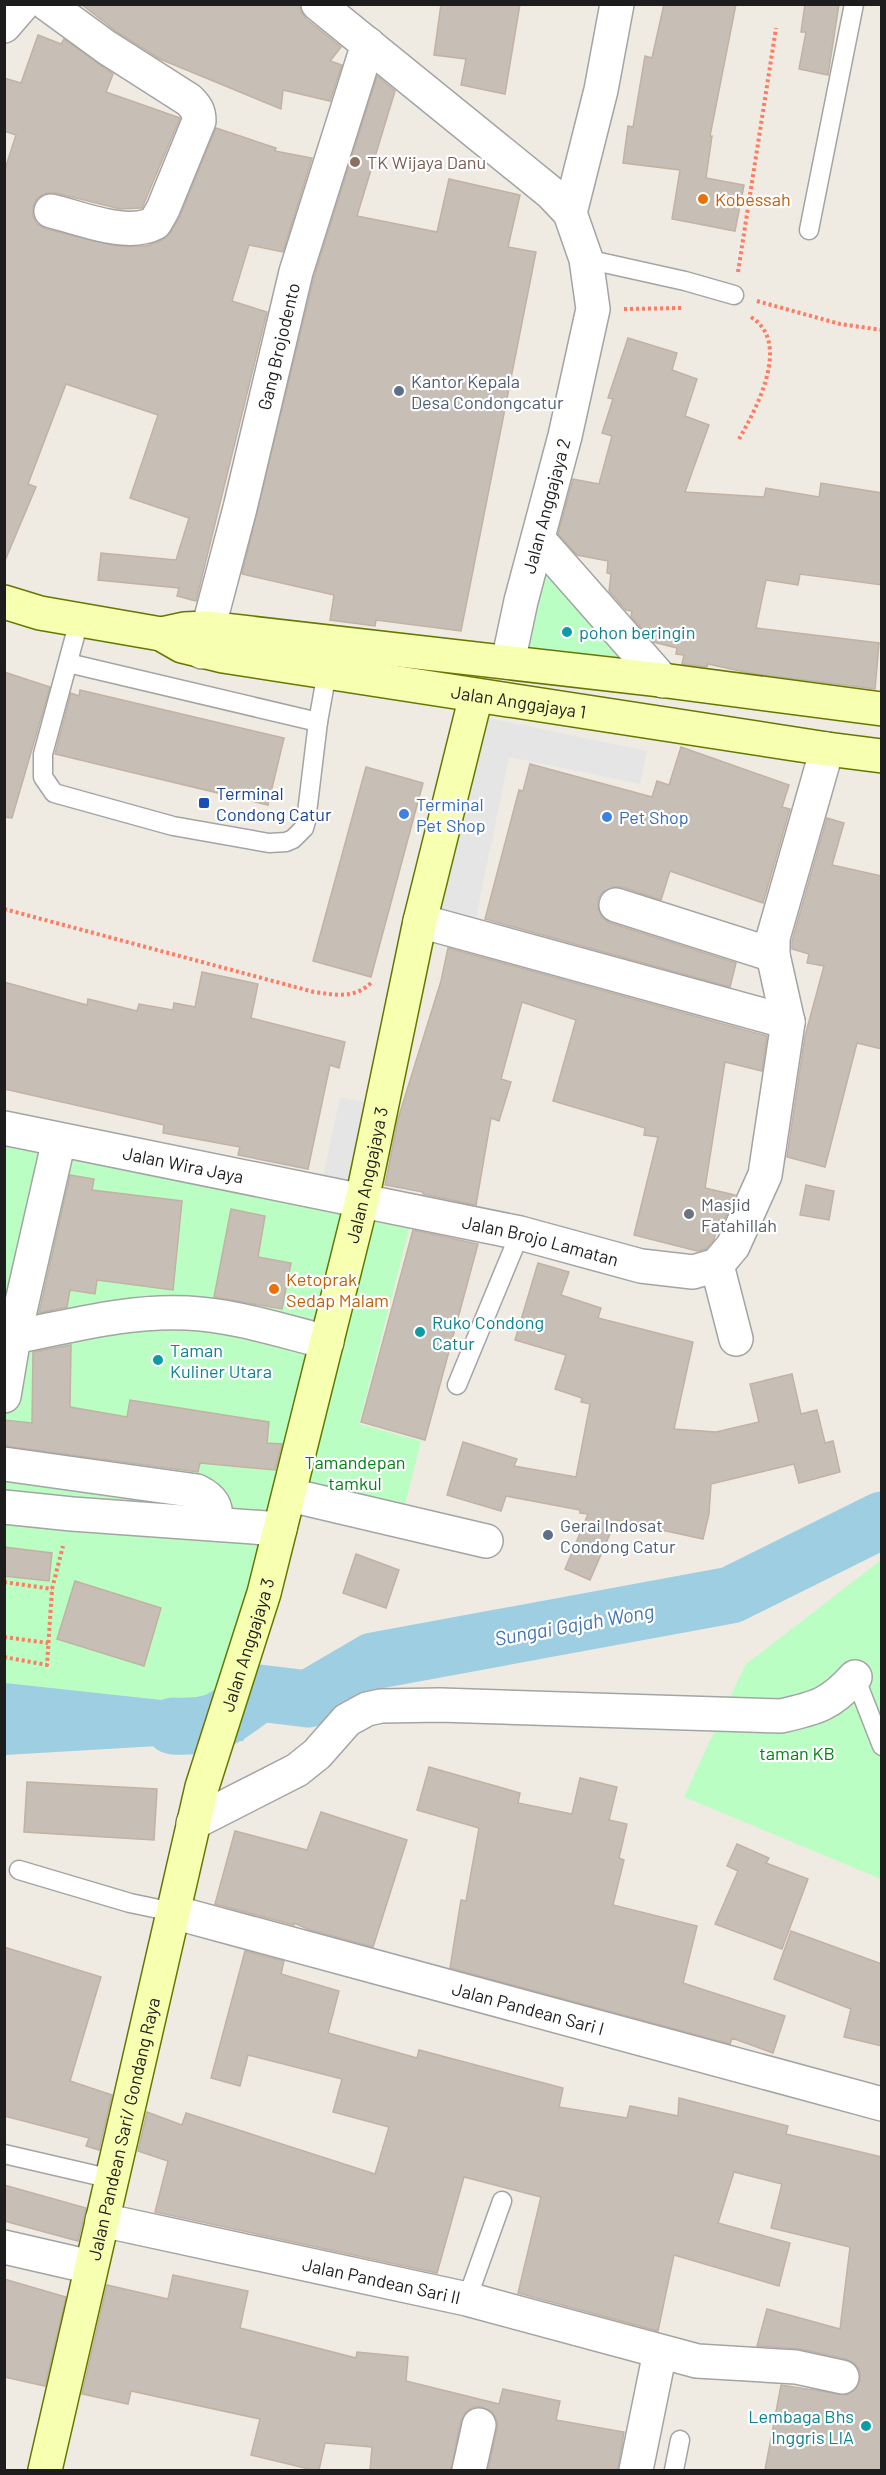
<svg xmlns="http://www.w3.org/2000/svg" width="886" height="2475" viewBox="0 0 886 2475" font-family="Barlow,sans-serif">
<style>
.park{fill:#bafec3}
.parking{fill:#e5e5e5}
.water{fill:#9ecee1}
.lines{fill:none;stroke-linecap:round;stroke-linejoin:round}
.river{stroke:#9ecee1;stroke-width:57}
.building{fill:#c7beb5;stroke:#c2b2a3;stroke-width:1.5}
.service-casing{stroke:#a4a4a4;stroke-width:21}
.minor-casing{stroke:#a4a4a4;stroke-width:36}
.tertiary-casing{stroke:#a4a4a4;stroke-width:36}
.secondary-casing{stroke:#647800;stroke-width:36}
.path{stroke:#ff7b63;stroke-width:4;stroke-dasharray:3 3;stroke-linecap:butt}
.service{stroke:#fff;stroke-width:18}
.minor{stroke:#fff;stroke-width:33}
.tertiary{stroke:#fff;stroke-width:33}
.secondary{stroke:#f7ffb0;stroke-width:33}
.education-dot{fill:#8d6e63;stroke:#fff;stroke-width:2}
.food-dot{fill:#e8710a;stroke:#fff;stroke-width:2}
.service-dot{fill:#5c6f8a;stroke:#fff;stroke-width:2}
.culture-dot{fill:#0f9aa8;stroke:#fff;stroke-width:2}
.transit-dot{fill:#1a4fb4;stroke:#fff;stroke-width:2}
.shop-dot{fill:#3f7fe0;stroke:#fff;stroke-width:2}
.worship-dot{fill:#6b7280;stroke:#fff;stroke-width:2}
.labels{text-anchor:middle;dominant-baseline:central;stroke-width:4.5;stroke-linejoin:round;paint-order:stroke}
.education-label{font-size:18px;fill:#785e54;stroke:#fff;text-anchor:start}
.food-label{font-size:18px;fill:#c56008;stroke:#fff;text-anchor:start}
.street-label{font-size:18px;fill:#1d1d1d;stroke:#fff}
.service-label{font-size:18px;fill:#4e5e75;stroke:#fff;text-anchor:start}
.culture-label{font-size:18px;fill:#0d838f;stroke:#fff;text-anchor:start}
.transit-label{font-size:18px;fill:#164399;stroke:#fff;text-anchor:start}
.shop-label{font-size:18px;fill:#366cbe;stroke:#fff;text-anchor:start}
.worship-label{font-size:18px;fill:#5b616d;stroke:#fff;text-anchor:start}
.park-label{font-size:18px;fill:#028414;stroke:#fff}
.water-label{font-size:20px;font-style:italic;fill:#4175b5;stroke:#fff}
</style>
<rect width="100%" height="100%" fill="#efebe2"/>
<!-- park -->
<g class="park">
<polygon points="538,539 661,680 508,662"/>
<polygon points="4,1145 347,1215 273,1519 5,1504"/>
<polygon points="368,1212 411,1222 359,1424 421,1441 398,1532 297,1508"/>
<polygon points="4,1510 273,1535 218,1723 5,1684"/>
<polygon points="881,1560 881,1879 684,1797 745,1665"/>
</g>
<!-- parking -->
<g class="parking">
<polygon points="469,714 647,751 640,784 509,757 475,923 427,913"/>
<polygon points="340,1097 365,1102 347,1183 323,1177"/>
</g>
<!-- water -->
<polygon class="water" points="5,1683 263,1711 243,1741 5,1755"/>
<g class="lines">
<!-- river -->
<path class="river" d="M173 1726C218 1728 225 1718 259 1693L308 1699 373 1661 731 1595 882 1520"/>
</g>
<!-- building -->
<g class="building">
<polygon points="81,4 300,4 301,11 306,19 341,47 330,61 342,65 330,101 283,90 281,109 160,59 117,32"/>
<polygon points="441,4 520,4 505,94 461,85 466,59 434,55"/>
<polygon points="664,4 736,4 710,136 712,136 706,178 744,185 735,231 672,219 680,170 623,163 628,126 633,127 645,56 652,58"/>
<polygon points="805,4 839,4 828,75 799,69 806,32 801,32"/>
<polygon points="38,35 61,44 64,39 113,74 106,92 180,118 142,208 120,209 56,193 47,193 37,198 33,207 33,216 37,224 46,229 117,246 146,246 162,240 171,232 180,216 216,128 276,148 275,151 312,158 283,252 249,245 232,301 267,312 196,601 177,596 179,588 98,580 101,553 176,560 189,518 130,498 158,415 66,384 28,484 36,487 4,563 4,172 16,135 4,131 4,78 21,83"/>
<polygon points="377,76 395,91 357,216 437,232 449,179 520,195 508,247 536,252 461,631 376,620 375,626 330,620 334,595 242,574 314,277"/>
<polygon points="628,338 677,353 672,370 697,379 685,416 709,425 685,492 764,497 766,488 819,497 821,483 882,493 882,585 800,574 798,585 766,580 756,628 879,643 875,689 749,673 708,664 707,667 682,664 684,655 676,654 677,648 653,642 631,616 632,611 626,610 609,591 611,574 607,573 608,561 577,555 558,534 573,479 599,484 612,436 602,433 613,399 608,398"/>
<polygon points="4,672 50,687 12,818 4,817"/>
<polygon points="80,690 284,738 268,805 55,754 71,693 79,696"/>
<polygon points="681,747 789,785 782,807 790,809 763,903 670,871 661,900 622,887 613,887 603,892 598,899 598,908 602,917 610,923 736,963 730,987 485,919 519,790 523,791 530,764 652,797 657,781 669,785"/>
<polygon points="366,767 423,783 371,977 313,961"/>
<polygon points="827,818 844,823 832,865 882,876 882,1049 857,1043 825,1167 787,1157 805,1036 824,966 807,963 809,954 792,949 792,941"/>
<polygon points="448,948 767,1036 762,1071 725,1062 705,1188 735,1195 719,1232 716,1231 714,1240 706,1249 697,1251 634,1235 658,1137 644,1135 645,1128 553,1101 576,1020 522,1002 501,1079 511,1082 499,1121 491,1118 476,1205 423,1194 423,1192 385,1185 398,1119 441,981"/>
<polygon points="202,972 258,984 251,1018 345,1042 339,1068 330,1065 308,1169 238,1155 240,1147 163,1133 164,1125 4,1089 4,982 87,1005 88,999 137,1011 139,1004 173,1010 174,1003 195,1007"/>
<polygon points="70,1175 94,1179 92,1190 182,1201 173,1290 97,1280 95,1294 70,1290 67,1307 39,1313"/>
<polygon points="806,1185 834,1191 829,1220 800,1215"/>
<polygon points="231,1209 265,1216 258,1257 291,1263 282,1309 214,1297"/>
<polygon points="413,1230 478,1244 425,1440 361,1422"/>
<polygon points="538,1263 569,1272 561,1295 601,1308 598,1318 693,1342 674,1429 716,1432 759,1422 750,1384 792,1374 801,1414 817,1410 825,1443 833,1441 840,1472 799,1483 794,1464 711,1484 709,1514 703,1539 616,1520 590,1580 565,1569 588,1514 580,1513 580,1510 506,1496 501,1511 447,1495 463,1442 517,1459 514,1466 576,1477 590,1404 581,1402 582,1398 555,1389 566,1355 515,1340"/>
<polygon points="71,1345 70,1407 127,1417 130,1400 269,1422 267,1443 282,1444 275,1470 200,1463 198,1472 4,1446 4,1420 32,1423 33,1352"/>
<polygon points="4,1547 52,1553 49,1581 4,1576"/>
<polygon points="356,1554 399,1570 386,1608 343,1593"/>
<polygon points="75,1581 161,1608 144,1666 57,1639"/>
<polygon points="429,1767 520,1793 518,1803 572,1814 580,1778 617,1787 609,1820 627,1824 619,1858 624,1860 613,1905 697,1926 683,1983 785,2016 773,2053 732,2038 730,2044 450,1968 461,1900 466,1901 479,1828 417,1810"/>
<polygon points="27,1782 157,1789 154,1840 24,1832"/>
<polygon points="321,1812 407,1840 373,1947 310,1930 294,1923 294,1925 215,1904 235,1831 307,1850"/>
<polygon points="737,1844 769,1858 766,1863 808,1879 782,1949 715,1924 738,1871 727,1866"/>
<polygon points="791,1931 882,1964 882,2046 844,2037 851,2009 774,1979"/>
<polygon points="4,1947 101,1977 70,2081 112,2095 99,2150 86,2146 89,2138 4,2116"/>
<polygon points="245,1951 284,1961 281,1974 339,1991 328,2033 417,2058 419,2050 563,2088 559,2107 627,2118 630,2106 678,2116 679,2098 788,2126 786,2134 882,2157 882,2470 765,2470 781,2385 847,2395 856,2389 860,2380 860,2372 855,2364 846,2359 800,2349 757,2346 767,2309 840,2329 850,2247 771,2228 782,2184 734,2172 718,2223 790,2243 779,2286 674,2255 658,2331 518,2293 541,2197 464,2177 437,2273 155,2212 168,2161 138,2151 147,2112 182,2125 186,2113 375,2174 389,2127 333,2112 342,2079 248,2055 240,2086 211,2078"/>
<polygon points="4,2185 86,2208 78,2241 4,2221"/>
<polygon points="173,2275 248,2291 240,2328 356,2358 357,2352 408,2357 406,2381 499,2404 503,2389 560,2401 556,2420 624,2432 618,2470 488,2470 497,2429 497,2420 491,2411 482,2407 473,2407 466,2412 461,2420 451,2470 370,2470 372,2447 325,2443 319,2470 313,2470 251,2455 260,2419 131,2391 128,2404 82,2394 107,2285 168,2299"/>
<polygon points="4,2279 66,2297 45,2386 4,2377"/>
</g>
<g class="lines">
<!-- service casing -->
<g class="service-casing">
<g id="service">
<polyline points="809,230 854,4"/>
<polyline points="586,259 685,281 734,295"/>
<polyline points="79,621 43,754 43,777 54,793 173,826 269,843 286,842 293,839 304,828 306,821 318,722 327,672"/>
<polyline points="68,663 318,722"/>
<polyline points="457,1385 520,1233"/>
<polyline points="855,1677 882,1746"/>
<polyline points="19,1870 130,1903 173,1912"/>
<polyline points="4,2154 112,2179"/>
<polyline points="467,2299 502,2201"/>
<polyline points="674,2470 680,2440"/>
</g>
</g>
<!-- minor casing -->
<g class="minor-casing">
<g id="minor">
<path d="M47 4 106 47 189 100C196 107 199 111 199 121L163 209 155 223C127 238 81 218 51 211"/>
<polyline points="4,26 23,4"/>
<polyline points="570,213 601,90 617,4"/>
<path id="s1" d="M202 652 240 508 296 272 368 44"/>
<polyline points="616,905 773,955"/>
<polyline points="420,921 788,1022"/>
<path id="s2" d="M4 1128 520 1233 641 1266 693 1272 717 1265"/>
<polyline points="717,1265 733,1246 765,1175 788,1022 773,955 773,938 827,749"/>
<polyline points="717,1265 736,1339"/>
<path d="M14 1337C71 1326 129 1310 187 1313 234 1315 282 1331 327 1342"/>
<polyline points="4,1396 14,1337 59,1140"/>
<path d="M4 1464 197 1491C213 1499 217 1506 216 1524"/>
<polyline points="290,1495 486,1541"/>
<polyline points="4,1507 72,1514 280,1529"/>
<path d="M193 1823 297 1770 317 1754 347 1720 367 1709 381 1706 440 1705 781 1716C816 1708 830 1705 855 1677"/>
<path id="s3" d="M173 1912 882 2104"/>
<path id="s4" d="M102 2220 467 2299 697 2361 796 2367 842 2377"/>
<polyline points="4,2247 91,2267"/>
<polyline points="469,2470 479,2425"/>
<polyline points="636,2470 660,2352"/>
</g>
</g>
<!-- tertiary casing -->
<g class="tertiary-casing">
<g id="tertiary">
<polyline points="318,4 551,193 570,213 586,259 593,309 565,436 521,601 508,662"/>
<polyline points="538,539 663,681"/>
</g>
</g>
<!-- secondary casing -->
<g class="secondary-casing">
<g id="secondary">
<path id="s5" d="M4 602 40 613 161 634 182 646 223 656 827 749 882 756"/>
<polyline points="161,634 184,629 206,628 661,680 882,709"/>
<path id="s6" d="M45 2470 202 1787 264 1593 362 1200 420 921 476 696"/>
</g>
</g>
<!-- path -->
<g class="path">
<polyline points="738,272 776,28"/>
<polyline points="757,301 840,324 882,330"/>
<polyline points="624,309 682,308"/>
<path d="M739 439C757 408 793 340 749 316"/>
<path d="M4 909 314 992C337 995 355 999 372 982"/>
<polyline points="4,1582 52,1589"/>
<polyline points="4,1637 48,1643"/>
<polyline points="4,1657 47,1665 52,1589 63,1546"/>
</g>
<!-- service -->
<use href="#service" class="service"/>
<!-- minor -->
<use href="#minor" class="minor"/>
<!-- tertiary -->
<use href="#tertiary" class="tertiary"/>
<!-- secondary -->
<use href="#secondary" class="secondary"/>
</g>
<!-- markers -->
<circle class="education-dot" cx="355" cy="162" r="6"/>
<g class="food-dot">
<circle cx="703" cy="199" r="6"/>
<circle cx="274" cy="1289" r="6"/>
</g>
<g class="service-dot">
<circle cx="399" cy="391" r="6"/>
<circle cx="548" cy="1535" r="6"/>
</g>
<g class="culture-dot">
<circle cx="567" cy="632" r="6"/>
<circle cx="420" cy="1332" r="6"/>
<circle cx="158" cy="1360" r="6"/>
<circle cx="866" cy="2426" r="6"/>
</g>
<rect class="transit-dot" x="198" y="797" width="12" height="12" rx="3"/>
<g class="shop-dot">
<circle cx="404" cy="814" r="6"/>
<circle cx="607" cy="817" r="6"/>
</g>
<circle class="worship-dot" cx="689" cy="1214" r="6"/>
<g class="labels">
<!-- education labels -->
<g class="education-label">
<text x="367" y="162">TK Wijaya Danu</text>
</g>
<!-- food labels -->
<g class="food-label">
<text x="715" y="199">Kobessah</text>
<text x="286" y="1279">Ketoprak<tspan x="286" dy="21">Sedap Malam</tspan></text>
</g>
<!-- street labels -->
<g class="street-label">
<text stroke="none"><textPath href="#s1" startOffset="315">Gang Brojodento</textPath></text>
<text transform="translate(546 506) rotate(-75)">Jalan Anggajaya 2</text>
<text stroke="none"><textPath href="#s5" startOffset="526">Jalan Anggajaya 1</textPath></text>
<text stroke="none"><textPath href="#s2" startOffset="183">Jalan Wira Jaya</textPath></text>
<text stroke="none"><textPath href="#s6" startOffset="1335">Jalan Anggajaya 3</textPath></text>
<text stroke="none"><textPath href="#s2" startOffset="548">Jalan Brojo Lamatan</textPath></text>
<text stroke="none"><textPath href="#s6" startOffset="850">Jalan Anggajaya 3</textPath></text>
<text stroke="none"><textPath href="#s3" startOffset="368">Jalan Pandean Sari I</textPath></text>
<text stroke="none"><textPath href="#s6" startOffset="350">Jalan Pandean Sari/ Gondang Raya</textPath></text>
<text stroke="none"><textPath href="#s4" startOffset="286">Jalan Pandean Sari II</textPath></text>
</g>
<!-- service labels -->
<g class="service-label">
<text x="411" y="381">Kantor Kepala<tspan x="411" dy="21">Desa Condongcatur</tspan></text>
<text x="560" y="1525">Gerai Indosat<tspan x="560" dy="21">Condong Catur</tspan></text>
</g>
<!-- culture labels -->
<g class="culture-label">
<text x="579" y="632">pohon beringin</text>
<text x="432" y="1322">Ruko Condong<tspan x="432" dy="21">Catur</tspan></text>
<text x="170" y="1350">Taman<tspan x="170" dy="21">Kuliner Utara</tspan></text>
<text x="854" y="2416" text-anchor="end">Lembaga Bhs<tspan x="854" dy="21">Inggris LIA</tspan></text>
</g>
<!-- transit labels -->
<g class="transit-label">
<text x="216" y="793">Terminal<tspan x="216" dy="21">Condong Catur</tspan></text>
</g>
<!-- shop labels -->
<g class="shop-label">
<text x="416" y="804">Terminal<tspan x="416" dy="21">Pet Shop</tspan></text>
<text x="619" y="817">Pet Shop</text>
</g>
<!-- worship labels -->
<g class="worship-label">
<text x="701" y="1204">Masjid<tspan x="701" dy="21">Fatahillah</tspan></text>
</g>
<!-- park labels -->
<g class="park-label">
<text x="355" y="1462">Tamandepan<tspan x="355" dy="21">tamkul</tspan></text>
<text x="797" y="1753">taman KB</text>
</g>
<!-- water labels -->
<g class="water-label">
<text transform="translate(574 1624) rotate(-10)">Sungai Gajah Wong</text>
</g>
</g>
<!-- border -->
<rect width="886" height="2475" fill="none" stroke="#1d1d1d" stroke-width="12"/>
</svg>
